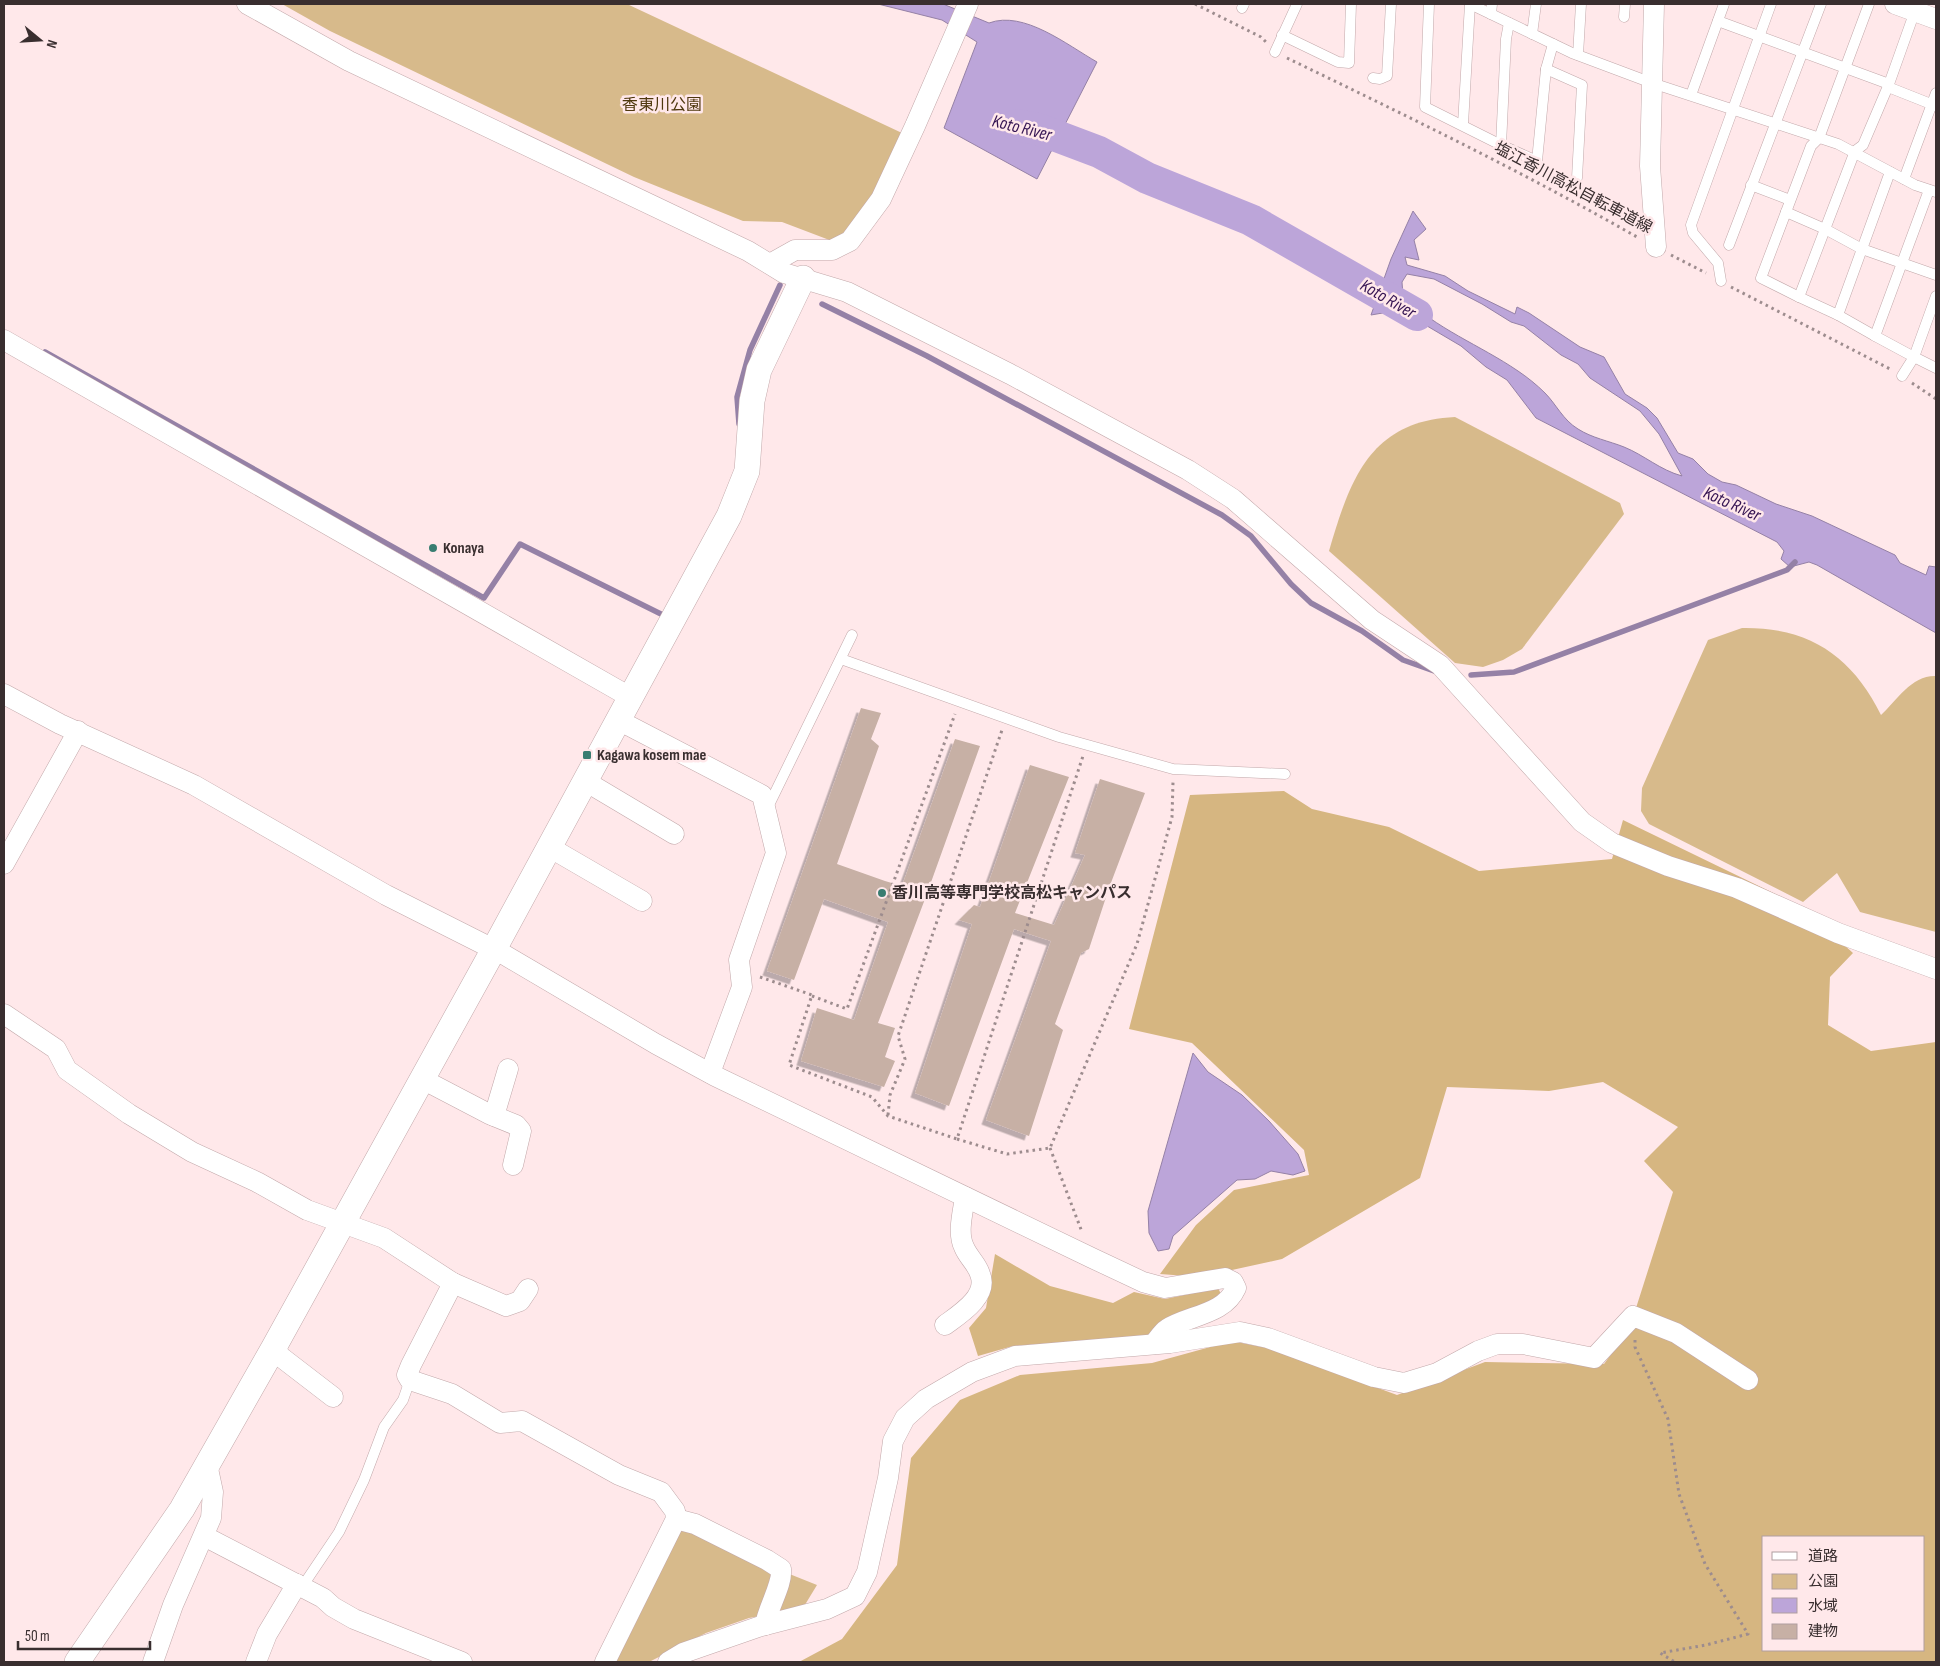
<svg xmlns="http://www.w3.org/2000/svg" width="1940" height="1666" viewBox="0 0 1940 1666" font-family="'Sofia Sans Condensed','Noto Sans JP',sans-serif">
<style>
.green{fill:#d7ba8b}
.forest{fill:#d6b681;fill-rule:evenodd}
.water{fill:#bca5d9;stroke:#9581a6;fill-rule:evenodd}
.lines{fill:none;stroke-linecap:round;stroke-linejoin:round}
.stream{stroke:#9581a6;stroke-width:5.5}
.river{stroke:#bca5d9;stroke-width:32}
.building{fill:#c7b0a5;filter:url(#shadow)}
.service-casing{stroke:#c2a8aa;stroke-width:11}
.minor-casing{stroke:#c2a8aa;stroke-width:21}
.tertiary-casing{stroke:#c2a8aa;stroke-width:26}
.path{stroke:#9d8c8e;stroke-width:3;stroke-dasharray:2.5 4;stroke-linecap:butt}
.service{stroke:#fff;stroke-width:10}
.minor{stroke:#fff;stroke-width:20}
.tertiary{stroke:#fff;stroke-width:25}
.poi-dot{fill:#397d71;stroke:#ffe8ea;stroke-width:2}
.labels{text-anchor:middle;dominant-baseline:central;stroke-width:5;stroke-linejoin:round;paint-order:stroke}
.park-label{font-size:16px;fill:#4f380e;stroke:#ffe8ea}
.street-label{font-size:16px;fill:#392e2f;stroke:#ffe8ea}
.poi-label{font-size:16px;font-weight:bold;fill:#392e2f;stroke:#ffe8ea;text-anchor:start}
.water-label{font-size:18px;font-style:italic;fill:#361553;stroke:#ffe8ea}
</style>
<defs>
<filter id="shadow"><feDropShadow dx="-4.5" dy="4.5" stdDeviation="0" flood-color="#0004"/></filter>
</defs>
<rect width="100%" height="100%" fill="#ffe8ea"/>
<!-- green -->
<g class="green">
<polygon points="282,4 627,4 902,133 884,179 850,231 832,241 782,222 743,221 634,177 330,31"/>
<path d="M1455 417 1620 503 1624 514 1522 649 1503 660 1483 667 1455 663 1329 551C1350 479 1370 421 1455 417Z"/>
<path d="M1742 628C1809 627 1852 656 1881 715 1897 700 1912 675 1936 676V932L1860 912 1837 873 1803 902 1649 824 1641 811 1642 788 1708 640Z"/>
<polygon points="692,1527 762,1563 817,1585 803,1608 749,1618 706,1633 649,1662 611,1662 677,1529"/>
</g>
<!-- forest -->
<g class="forest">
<path d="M1284 791 1312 809 1389 827 1479 871 1612 859 1623 820 1802 907 1853 953 1830 977 1828 1025 1871 1051 1936 1042V1662H799L842 1639 897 1565 911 1458 960 1400 1020 1375 1152 1363 1232 1341 1272 1349 1397 1395 1485 1362 1604 1364 1629 1330 1673 1192 1644 1161 1678 1127 1603 1082 1549 1091 1447 1087 1420 1178 1282 1259 1200 1277 1160 1274 1196 1225 1234 1190 1309 1175 1304 1150 1192 1043 1129 1029 1190 795ZM1764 1537H1924V1650H1764Z"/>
<polygon points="995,1254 1050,1286 1113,1303 1134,1292 1165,1299 1218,1288 1222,1296 1145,1337 1013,1346 978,1356 969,1328 986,1308"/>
</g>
<!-- water -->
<g class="water">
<path d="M878 4H943L989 23C1024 10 1067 45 1097 62L1037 179 944 128 977 42 942 20Z"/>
<path d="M1413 211 1426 229 1414 240 1419 260 1405 257 1407 265 1445 276 1468 291 1515 314 1517 307 1529 313 1580 347 1604 357 1625 394 1647 408 1657 418 1678 453 1693 459 1708 474 1722 482 1736 485 1776 504 1812 516 1895 555 1900 563 1926 575 1929 566 1936 567V633L1817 565 1809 562 1790 567 1781 559 1784 551 1777 542 1536 418 1507 380 1486 367 1461 346 1400 310 1371 315 1391 259ZM1407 274 1434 279 1482 304 1511 322 1524 326 1561 355 1578 364 1590 378 1640 411 1659 434 1682 476C1660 470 1644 455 1624 447 1609 441 1592 438 1578 429 1563 420 1556 404 1545 393 1537 385 1527 377 1518 371 1480 345 1436 329 1403 296L1402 282Z"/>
<polygon points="1193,1053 1208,1072 1242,1095 1269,1121 1298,1154 1305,1171 1293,1175 1271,1171 1255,1179 1237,1180 1173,1236 1169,1249 1158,1251 1149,1233 1148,1211"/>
</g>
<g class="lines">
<!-- stream -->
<g class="stream">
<polyline points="822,304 927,356 1222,515 1251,536 1291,584 1311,603 1362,631 1403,660 1434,671"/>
<polyline points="45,352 484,598 520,544 667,617"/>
<polyline points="739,424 737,397 750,350 780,285"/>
<polyline points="1471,675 1514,672 1787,570 1795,562"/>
</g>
<!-- river -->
<polyline class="river" points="1016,125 1038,129 1099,152 1147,178 1251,220 1417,315"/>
</g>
<!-- building -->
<g class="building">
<polygon points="861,708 881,713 871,739 879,746 837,864 885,881 902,886 955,739 980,746 925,899 878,1023 895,1028 885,1057 895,1061 884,1087 801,1061 817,1008 854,1020 888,922 824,899 794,980 767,971"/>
<polygon points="1030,765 1069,777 1015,913 1054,925 1085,855 1075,853 1100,779 1145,793 1109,888 1089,949 1081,953 1055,1024 1063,1030 1029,1136 986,1120 1051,941 1014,929 949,1106 915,1093 972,924 959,920 974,905 980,907"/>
</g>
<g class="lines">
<!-- service casing -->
<g class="service-casing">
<g id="service">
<polyline points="1429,4 1425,107 1501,145"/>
<polyline points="1470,4 1572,53 1652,83 1838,144 1915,185 1936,192"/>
<polyline points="1242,8 1244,4"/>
<polyline points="1491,14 1492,4"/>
<polyline points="1624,17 1625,4"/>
<polyline points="1718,21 1889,84"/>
<polyline points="1509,23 1506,39 1501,145 1537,161 1546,69"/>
<polyline points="1532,34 1536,4"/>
<polyline points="1282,35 1338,62 1349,63 1351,4"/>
<polyline points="1553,44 1546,69 1582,85 1577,178"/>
<polyline points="1275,52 1297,4"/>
<polyline points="1578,55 1581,4"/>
<polyline points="1373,78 1380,79 1387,76 1391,4"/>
<polyline points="1888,87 1936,106"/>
<polyline points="1691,95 1724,4"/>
<polyline points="1463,124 1470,4"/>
<polyline points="1904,179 1936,93"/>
<polyline points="1751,185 1790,200"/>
<polyline points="1786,212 1825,229 1862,249 1936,275"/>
<polyline points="1729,245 1821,4"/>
<polyline points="1721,281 1718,263 1693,233 1691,225 1771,4"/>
<polyline points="1936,296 1914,357 1936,368"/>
<polyline points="1799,297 1761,278 1811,146 1819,138 1869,4"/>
<polyline points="1838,315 1799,297 1855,151 1863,145 1889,84 1915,11"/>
<polyline points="1875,336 1838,315 1890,172"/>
<polyline points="1902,376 1914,357 1875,336 1929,190"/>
<polyline points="841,659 1059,737 1173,769 1285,774"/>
<polyline points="767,809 852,635"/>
<polyline points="302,1587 339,1532 364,1480 384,1427 403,1400 410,1380"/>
</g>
</g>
<!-- minor casing -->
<g class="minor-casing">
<g id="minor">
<polyline points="247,4 349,61 748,251 784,273 847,292 1010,374 1188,470 1233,499 1372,620 1440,665 1582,822 1612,843 1668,866 1737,888 1838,933 1936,969"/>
<polyline points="1654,4 1650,166 1656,247"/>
<polyline points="1895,4 1936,19"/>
<polyline points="770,264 795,250 832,250 850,241 881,199 915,126 968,4"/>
<polyline points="4,340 630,697"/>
<path d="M4 694 60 724 194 785 386 895 503 954 656 1044 715 1076 1092 1258 1143 1282 1165 1288 1225 1278 1233 1282 1236 1288C1224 1315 1189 1315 1167 1329 1162 1332 1158 1339 1154 1344"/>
<polyline points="618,720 762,795 776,853 739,960 742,987 710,1073"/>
<polyline points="585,781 674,834"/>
<polyline points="549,847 642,901"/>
<polyline points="4,864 78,731"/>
<polyline points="4,1014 56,1049 67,1070 129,1114 192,1152 257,1182 307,1210 384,1238 453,1283 411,1365 407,1375 410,1380 452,1394 500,1423 522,1421 619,1475 661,1492 675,1511 676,1519 605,1662"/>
<polyline points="422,1079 489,1114 516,1125 521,1131 513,1165"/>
<polyline points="494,1116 508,1069"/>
<polyline points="453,1283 506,1306 520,1301 528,1289"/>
<path d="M945 1325C960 1314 989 1296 980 1274 977 1264 968 1257 964 1247 957 1233 963 1212 965 1197"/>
<polyline points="274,1347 281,1357 333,1397"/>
<path d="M676 1519 695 1524 767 1560 781 1569C783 1584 768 1607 765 1625"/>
<polyline points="204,1536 323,1598 333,1607 354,1619 462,1662"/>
<polyline points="153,1662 173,1605 211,1518 213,1492 207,1464"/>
<polyline points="256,1662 267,1634 297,1584"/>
<polyline points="668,1662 683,1653 758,1627 827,1609 855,1596 867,1572 888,1478 893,1441 905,1418 926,1399 972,1372 1015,1356 1170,1343 1240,1332 1268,1338 1374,1377 1404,1383 1437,1373 1478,1351 1497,1344 1523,1344 1594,1358 1633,1316 1676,1333 1748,1380"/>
</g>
</g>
<!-- tertiary casing -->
<g class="tertiary-casing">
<polyline id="tertiary" points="77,1662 182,1509 273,1349 494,949 729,516 747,471 752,401 759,370 803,278"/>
</g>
<!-- path -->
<g class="path">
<polyline points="1195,4 1261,37 1266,42"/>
<path d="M1287 58C1405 115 1523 172 1637 237"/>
<polyline points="1671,255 1706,273"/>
<polyline points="1731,287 1892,370"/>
<polyline points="1912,383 1936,399"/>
<polyline points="760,977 812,995 789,1065 872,1097 888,1116 957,1139 1083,756"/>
<polyline points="812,996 847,1009 955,714"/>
<polyline points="888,1115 890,1095 905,1059 898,1036 1002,730"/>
<polyline points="957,1139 1007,1154 1050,1148 1137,944 1172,817 1173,782"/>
<polyline points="1050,1148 1082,1232"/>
<polyline points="1635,1340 1635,1347 1668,1419 1679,1494 1705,1564 1748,1634 1706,1645 1660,1653 1675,1662"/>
</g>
<!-- service -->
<use href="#service" class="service"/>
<!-- minor -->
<use href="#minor" class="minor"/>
<!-- tertiary -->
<use href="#tertiary" class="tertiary"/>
</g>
<!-- markers -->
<g class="poi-dot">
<circle cx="433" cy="548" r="5"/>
<rect x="582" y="750" width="10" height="10" rx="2.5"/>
<circle cx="882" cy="893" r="5"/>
</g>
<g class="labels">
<!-- park labels -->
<g class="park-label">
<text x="662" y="105">香東川公園</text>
</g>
<!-- street labels -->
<g class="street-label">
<text transform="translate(1573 188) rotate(28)">塩江香川高松自転車道線</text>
</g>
<!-- poi labels -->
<g class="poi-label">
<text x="443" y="548">Konaya</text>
<text x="597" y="755">Kagawa kosem mae</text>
<text x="892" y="893">香川高等専門学校高松キャンパス</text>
</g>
<!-- water labels -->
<g class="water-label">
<text transform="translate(1022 128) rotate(14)">Koto River</text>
<text transform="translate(1388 299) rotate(30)">Koto River</text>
<text transform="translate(1732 504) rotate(24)">Koto River</text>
</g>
</g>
<!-- border -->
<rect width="1940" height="1666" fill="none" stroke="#392e2f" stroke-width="10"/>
<!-- legend -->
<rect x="1762" y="1536" width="162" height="115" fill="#ffe8ea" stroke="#b09e9f"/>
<rect x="1772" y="1552" width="25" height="8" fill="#ffffff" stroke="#b09e9f"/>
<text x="1808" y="1561" font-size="15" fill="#392e2f">道路</text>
<rect x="1772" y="1574" width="25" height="15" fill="#d7ba8b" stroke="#b09e9f"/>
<text x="1808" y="1586" font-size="15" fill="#392e2f">公園</text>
<rect x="1772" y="1598" width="25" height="15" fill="#bca5d9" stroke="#b09e9f"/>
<text x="1808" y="1611" font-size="15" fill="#392e2f">水域</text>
<rect x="1772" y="1624" width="25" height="15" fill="#c7b0a5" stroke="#b09e9f"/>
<text x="1808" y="1636" font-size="15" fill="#392e2f">建物</text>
<!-- north arrow -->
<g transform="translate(40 40) rotate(108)" stroke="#ffe8ea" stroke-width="4" paint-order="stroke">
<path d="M0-4L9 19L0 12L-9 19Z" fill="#392e2f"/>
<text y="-8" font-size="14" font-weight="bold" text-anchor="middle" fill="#392e2f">N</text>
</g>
<!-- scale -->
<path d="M18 1641v8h132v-8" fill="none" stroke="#392e2f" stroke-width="2.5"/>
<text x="25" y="1641" font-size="15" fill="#392e2f" stroke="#ffe8ea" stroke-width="4" paint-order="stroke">50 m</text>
</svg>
